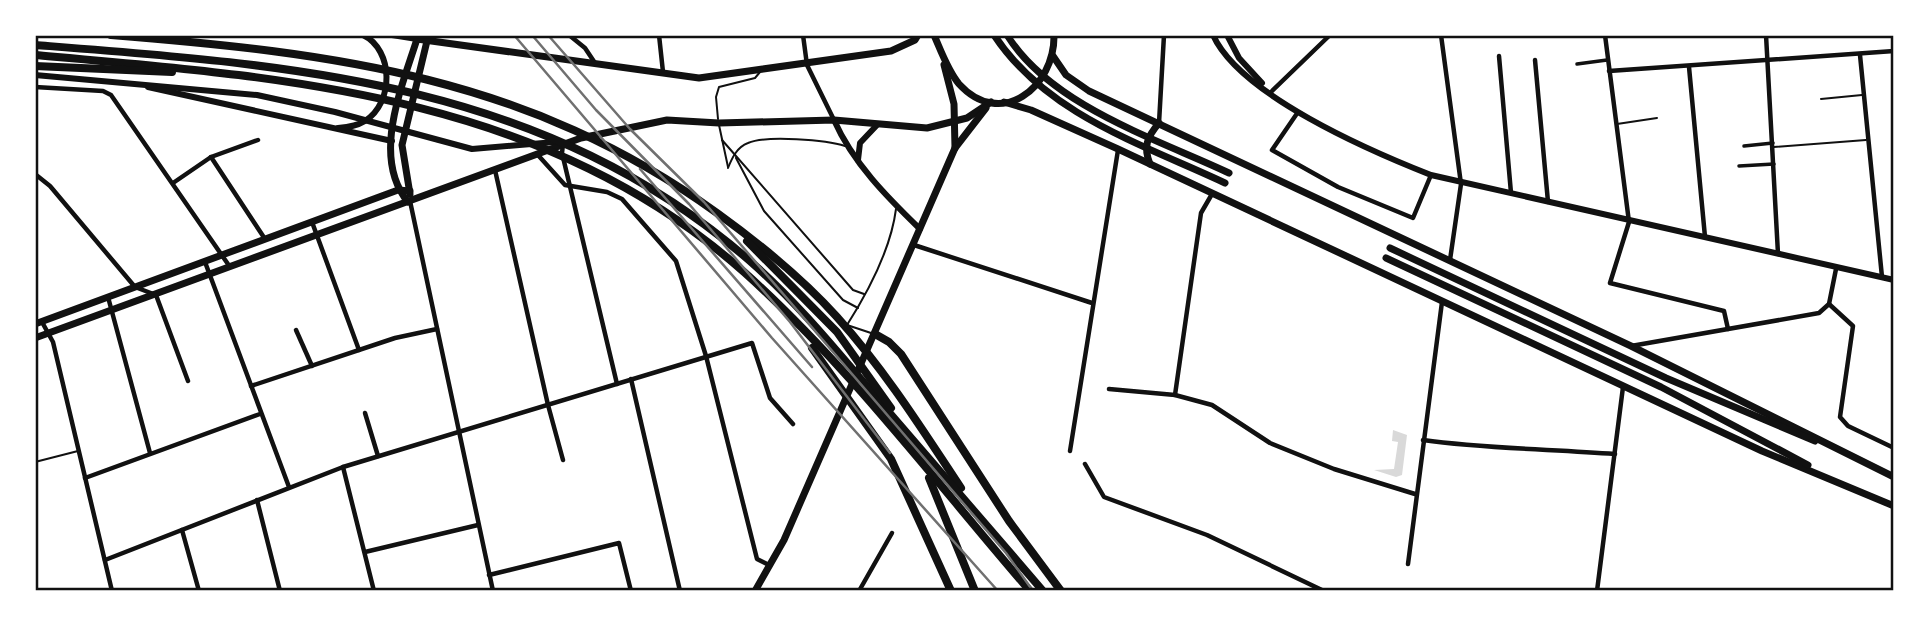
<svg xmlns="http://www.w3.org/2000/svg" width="1929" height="626" viewBox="0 0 1929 626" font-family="'Golos Text',sans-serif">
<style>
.water{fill:#d9d9d9}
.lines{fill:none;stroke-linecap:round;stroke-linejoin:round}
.service{stroke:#111;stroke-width:2}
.pedestrian{stroke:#111;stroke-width:3.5}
.minor{stroke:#111;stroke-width:4.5}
.secondary{stroke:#111;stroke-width:6}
.primary{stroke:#111;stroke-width:7}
.motorway{stroke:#111;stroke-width:8}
.rail{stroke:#707070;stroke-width:2.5}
.neatline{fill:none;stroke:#111;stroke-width:2.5}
</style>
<rect width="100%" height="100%" fill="#fff"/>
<!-- water -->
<polygon class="water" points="1393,430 1407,435 1402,475 1396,477 1374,470 1394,469 1398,442 1392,441"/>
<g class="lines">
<!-- service -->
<g class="service">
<polyline points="1821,99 1862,95"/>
<polyline points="718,119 716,97 719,87 755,78 760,72"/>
<polyline points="1617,124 1657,118"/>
<polyline points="719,125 728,167"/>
<polyline points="722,140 853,290 864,294"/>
<polyline points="1774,147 1866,140"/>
<polyline points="736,158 764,211 843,300 858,308"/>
<path d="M728 168C732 158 737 147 748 143 766 135 827 140 845 146"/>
<path d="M871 333 847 325C868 292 891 248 896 209"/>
<polyline points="35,462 78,451"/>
</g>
<!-- pedestrian -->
<g class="pedestrian">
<polyline points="1577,64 1607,60"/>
<polyline points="1744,146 1773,143"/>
<polyline points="1739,166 1774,164"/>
</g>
<!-- minor -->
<g class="minor">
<polyline points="569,35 585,48 595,63"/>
<polyline points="659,35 663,72"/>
<polyline points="803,35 807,65 834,120"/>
<polyline points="1441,35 1461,184 1450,260"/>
<polyline points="1605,35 1629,222 1610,283 1724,311 1728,329"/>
<polyline points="1766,35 1778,254"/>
<polyline points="1860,55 1882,277"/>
<polyline points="1499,56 1511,193"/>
<polyline points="1535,60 1548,202"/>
<polyline points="1689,67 1705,237"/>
<polyline points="1609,71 1894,51"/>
<polyline points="35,87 103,91 111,95 230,267"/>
<polyline points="1271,92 1330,35"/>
<polyline points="1298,112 1272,150 1338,187 1413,218 1431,175"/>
<polyline points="1159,123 1164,35"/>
<polyline points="563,144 562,153 617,384"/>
<polyline points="537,154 565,185 607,192 622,199 676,261 706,356 757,559 769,565"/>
<polyline points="211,157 265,239"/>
<polyline points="495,170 548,405 563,460"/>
<polyline points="35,174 50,186 135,287 156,295 188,381"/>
<polyline points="173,183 211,157 258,140"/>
<polyline points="410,201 493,591"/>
<polyline points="312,222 359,350"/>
<polyline points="914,245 1092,303"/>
<polyline points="205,262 289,487"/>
<polyline points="108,297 150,453"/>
<polyline points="1829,304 1853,326 1840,417 1848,426 1894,448"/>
<polyline points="42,322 53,342 112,591"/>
<polyline points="296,330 312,366"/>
<polyline points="1631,346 1819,313 1829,304 1836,269"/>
<polyline points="631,379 680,591"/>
<polyline points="251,386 395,338 437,329"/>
<polyline points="1109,389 1175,395 1212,405 1270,443 1334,469 1415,494"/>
<polyline points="1175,395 1201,213 1212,194"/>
<polyline points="365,413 378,456"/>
<path d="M1423 440C1487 449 1550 449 1615 454"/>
<polyline points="1070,451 1118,150"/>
<polyline points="1085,464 1104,497 1207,535 1324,591"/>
<polyline points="343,467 374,591"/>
<polyline points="85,478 260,414"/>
<polyline points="257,500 280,591"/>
<polyline points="182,530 199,591"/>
<polyline points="365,552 478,525"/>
<polyline points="105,560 343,467 752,343 770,398 793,424"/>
<polyline points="1408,564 1442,302"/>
<polyline points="489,575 619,543 631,591"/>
<polyline points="859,591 892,533"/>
<polyline points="1597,591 1623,387"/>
</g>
<!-- secondary -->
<g class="secondary">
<polyline points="392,35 417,39"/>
<path d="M1213 35C1240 95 1370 151 1431 175L1894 280"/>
<polyline points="1227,35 1239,58 1262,83"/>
<polyline points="35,75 257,95 335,112 472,149 555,142"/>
<polyline points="148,87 392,141"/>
<path d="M834 120C853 163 887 197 920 229"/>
<path d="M338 128C348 127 357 126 365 121 394 103 394 50 363 35"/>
<polyline points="858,160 860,143 877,125"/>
</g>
<!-- primary -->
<g class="primary">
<path d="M934 35C941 51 948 71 959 84 1001 130 1055 87 1054 35"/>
<path d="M994 35C1047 115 1142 144 1225 183"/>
<path d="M1007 35C1051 106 1157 139 1229 173"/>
<polyline points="1053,56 1066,75 1089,91 1631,346 1894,477"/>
<polyline points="944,65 954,104 955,148"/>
<polyline points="1004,102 1031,110 1118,149 1762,451 1894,506"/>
<path d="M1150 164C1143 147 1147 137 1159 123"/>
<polyline points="410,194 402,145 427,41"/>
<path d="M408 202C371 157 402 87 417 39L699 78 891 51 915 40 918 35"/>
<polyline points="1390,248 1666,378 1815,441"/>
<polyline points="1386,258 1661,387 1808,465"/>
<polyline points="35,324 398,190 410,191"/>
<polyline points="35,338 581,138 667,120 719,123 834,120 927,128 967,118 991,102"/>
<polyline points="755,591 784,540 955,148 986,108"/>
</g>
<!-- motorway -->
<g class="motorway">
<path d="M111 35C335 53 529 77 717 213 760 244 801 277 837 317 884 369 922 429 961 488"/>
<path d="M35 45C294 65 543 81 750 261 799 304 839 354 881 403 935 465 989 528 1043 591"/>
<path d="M35 55C288 77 544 95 744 272 849 366 938 485 1030 591"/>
<polyline points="35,66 172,72"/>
<polyline points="747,241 837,332 891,408"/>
<polyline points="875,334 889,342 901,354 1009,521 1061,591"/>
<polyline points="812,348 891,459 951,591"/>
<polyline points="929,478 975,591"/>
</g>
<!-- rail -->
<g class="rail">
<polyline points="514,35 772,338 998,591"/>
<polyline points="532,35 596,110 689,204 790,322 890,453"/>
<polyline points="548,35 630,129 704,202 1006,553 1033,591"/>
<polyline points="640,169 812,367"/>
</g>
</g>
<!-- border -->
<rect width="1929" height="626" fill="none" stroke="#ffffff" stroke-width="74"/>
<rect x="37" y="37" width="1855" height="552" class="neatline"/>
</svg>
